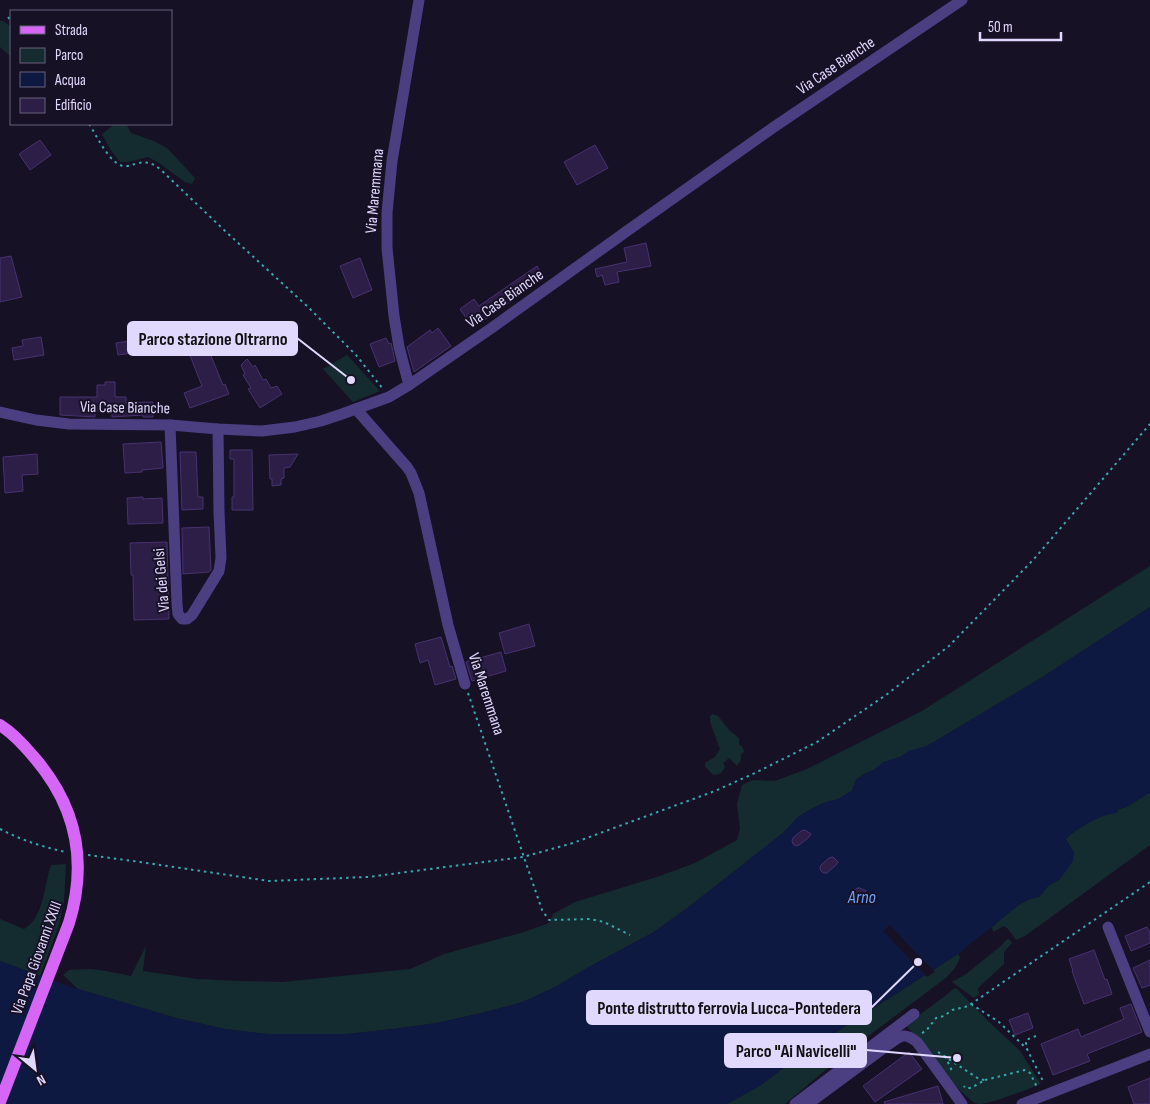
<svg xmlns="http://www.w3.org/2000/svg" width="1150" height="1104" viewBox="0 0 1150 1104" font-family="'Sofia Sans Condensed',sans-serif">
<style>
.green{fill:#142c2f}
.water{fill:#0e1942}
.pier{fill:#171126}
.building{fill:#2c1e46;stroke:#473270}
.lines{fill:none;stroke-linecap:round;stroke-linejoin:round}
.path{stroke:#37a7b1;stroke-width:2;stroke-dasharray:2.5 4;stroke-linecap:butt}
.minor{stroke:#4b3f82;stroke-width:11}
.major{stroke:#d566f6;stroke-width:12}
.labels{text-anchor:middle;dominant-baseline:central;stroke-width:4;stroke-linejoin:round;paint-order:stroke}
.street-label{font-size:16px;fill:#e1d8fd;stroke:#171126}
.water-label{font-size:18px;font-style:italic;fill:#6da3f6;stroke:#171126}
.leader{fill:none;stroke:#e1d8fd;stroke-width:2}
.callout-dot{fill:#e1d8fd;stroke:#171126;stroke-width:2}
.callout{fill:#e1d8fd;stroke:#e1d8fd;stroke-width:2}
.callout-label{font-size:18px;text-anchor:middle;font-weight:bold;fill:#111}
</style>
<rect width="100%" height="100%" fill="#171126"/>
<!-- green -->
<g class="green">
<polygon points="0,21 3,21 11,27 11,57 0,47"/>
<polygon points="115,124 126,124 131,133 154,141 167,148 195,178 192,184 185,182 159,163 148,157 128,162 120,162 110,149 102,134"/>
<polygon points="347,355 380,391 353,402 323,369"/>
<polygon points="1150,566 1150,607 1041,678 949,733 927,746 909,751 900,757 884,762 874,770 864,774 856,780 852,791 838,799 824,803 811,809 798,817 783,833 690,906 654,932 587,968 557,986 523,1002 482,1013 437,1023 393,1029 348,1034 267,1034 225,1029 176,1018 78,989 63,975 69,970 91,969 106,971 131,976 146,946 143,971 197,979 238,981 283,982 410,969 444,954 524,932 549,923 553,914 575,902 657,877 695,863 737,840 740,829 737,804 742,785 753,780 775,781 807,769 922,711"/>
<polygon points="713,714 718,716 729,730 739,738 739,744 743,748 744,752 741,754 741,760 737,766 729,758 723,763 725,767 721,773 716,775 712,774 705,766 705,763 715,757 720,749 710,722 710,716"/>
<path d="M1147 794H1150V845L1025 936 1016 940 1008 929 1004 926 993 932 992 927C1006 916 1021 899 1039 897L1048 886 1060 879 1074 853 1066 839C1075 829 1103 813 1116 813L1119 809 1127 807Z"/>
<path d="M66 864 64 902 59 925 40 976 0 961V919L24 929C44 918 44 885 51 865Z"/>
<polygon points="1009,939 1012,943 1004,952 1004,964 978,988 979,994 974,998 952,982 966,974 1001,946 1006,940"/>
<polygon points="958,954 960,958 955,968 947,977 847,1052 785,1104 727,1104 761,1085 802,1054"/>
<path d="M956 988 985 1018 1020 1051 1041 1084C1028 1089 991 1104 979 1104 965 1103 917 1039 906 1025L945 996 952 990Z"/>
</g>
<!-- water -->
<path class="water" d="M1150 607V794H1147L1127 807 1119 809 1116 813C1103 813 1075 829 1066 839L1074 853 1073 861 1060 879 1048 886 1039 897 1033 898 1021 903 958 954 802 1054 761 1085 727 1104H0V961L68 986 176 1018 225 1029 267 1034H348L393 1029 437 1023 482 1013 523 1002 557 986 587 968 654 932 690 906 783 833 798 817 811 809 824 803 838 799 852 791 856 780 864 774 874 770 884 762 900 757 909 751 927 746 949 733 1041 678Z"/>
<!-- pier -->
<polygon class="pier" points="890,925 901,937 935,972 927,977 883,931"/>
<!-- building -->
<g class="building">
<polygon points="40,140 51,155 30,170 19,154"/>
<polygon points="595,145 608,168 577,185 564,162"/>
<polygon points="646,243 651,266 617,272 619,282 605,285 602,275 597,277 595,269 627,262 624,248"/>
<polygon points="11,256 22,297 0,302 0,258"/>
<polygon points="360,258 372,290 353,298 340,266"/>
<polygon points="537,266 544,278 473,328 460,309 474,299 479,306"/>
<polygon points="438,328 451,346 414,372 407,347 430,330 432,333"/>
<polygon points="208,331 215,349 209,351 223,385 225,384 229,394 190,408 184,393 202,386 184,340"/>
<polygon points="41,337 44,355 14,360 12,348 23,346 22,340"/>
<polygon points="386,338 389,344 391,343 395,361 379,367 370,344"/>
<polygon points="136,340 138,352 118,355 116,343"/>
<polygon points="247,359 253,367 255,365 263,380 266,379 271,388 277,386 282,394 260,408 248,389 251,388 243,375 245,374 241,365"/>
<polygon points="105,382 115,382 115,397 126,397 126,403 153,402 153,417 143,417 143,415 112,417 112,411 95,411 95,417 60,415 60,397 97,397 97,385 105,385"/>
<polygon points="161,442 163,468 142,470 142,472 125,473 123,444"/>
<polygon points="230,450 252,450 253,510 232,510 232,497 234,497 234,459 230,459"/>
<polygon points="180,452 196,452 198,497 203,497 203,509 182,510"/>
<polygon points="37,454 38,474 22,475 23,491 5,493 3,457"/>
<polygon points="298,454 290,467 284,468 284,478 281,479 281,485 272,486 272,479 270,479 269,455"/>
<polygon points="143,497 143,499 162,498 163,523 128,524 127,498"/>
<polygon points="209,527 211,570 209,572 183,574 182,528"/>
<polygon points="167,542 169,619 134,620 133,575 131,575 130,543"/>
<polygon points="529,624 535,646 505,654 499,633"/>
<polygon points="441,637 450,667 452,666 456,679 435,685 428,660 420,663 415,644"/>
<polygon points="501,652 506,671 472,681 466,662"/>
<polygon points="805,830 811,834 808,838 799,845 796,846 793,844 792,841 793,838 801,831"/>
<polygon points="833,857 838,862 836,865 827,873 824,873 821,871 820,868 821,865 829,858"/>
<polygon points="857,888 860,888 866,891 864,895 856,902 852,903 847,900 849,895"/>
<polygon points="1147,927 1150,933 1150,943 1131,951 1125,936"/>
<polygon points="1094,950 1105,980 1107,979 1112,994 1084,1004 1072,971 1073,971 1069,959"/>
<polygon points="1150,960 1150,985 1142,988 1133,968"/>
<polygon points="1131,1004 1142,1032 1087,1054 1090,1061 1053,1075 1041,1044 1078,1029 1081,1037 1124,1019 1120,1008"/>
<polygon points="1028,1013 1033,1028 1015,1035 1009,1020"/>
<polygon points="909,1052 922,1069 875,1102 863,1086"/>
<polygon points="1150,1078 1150,1104 1134,1104 1128,1087"/>
<polygon points="938,1086 943,1104 885,1104 884,1102"/>
</g>
<g class="lines">
<!-- path -->
<g class="path">
<polyline points="8,17 11,21"/>
<path d="M89 124C97 136 109 163 123 166 127 167 131 165 135 164 145 161 151 162 160 169L224 230 307 306 356 355 383 389"/>
<polyline points="468,693 542,910 549,920 590,919 604,922 630,935"/>
<path d="M0 829C21 840 43 847 66 852"/>
<polyline points="88,855 133,861 269,881 368,877 523,857 573,843 715,791 755,773 817,742 886,695 949,646 1034,559 1150,424"/>
<polyline points="971,1004 999,1022 1027,1049"/>
<polyline points="922,1033 926,1031 936,1018 944,1016 952,1010 965,1007 971,1004 1150,882"/>
<polyline points="1036,1036 1026,1040 1026,1047 1044,1083"/>
<polyline points="938,1052 979,1079 985,1080 971,1088 965,1088 964,1086"/>
<polyline points="945,1056 952,1071"/>
<polyline points="985,1080 1025,1070 1030,1073 1037,1087"/>
</g>
<!-- minor -->
<g class="minor">
<polyline points="409,385 399,347 394,316 387,248 387,213 392,161 419,0"/>
<polyline points="356,409 407,467 411,473 419,493 448,625 465,684"/>
<polyline points="0,412 36,420 69,424 170,425 218,429 262,431 295,427 321,421 342,414 389,397 409,385 493,327 627,231 774,127 962,0"/>
<polyline points="170,425 177,604 178,614 182,619 187,619 192,615 219,571 221,558 219,511 218,429"/>
<polyline points="1108,927 1150,1032"/>
<polyline points="795,1104 914,1014"/>
<path d="M808 1104 889 1044C901 1036 904 1032 917 1042L962 1104"/>
<polyline points="1022,1104 1150,1054"/>
</g>
<!-- major -->
<path class="major" d="M0 725C13 733 23 744 33 756 76 805 88 861 69 923L0 1102"/>
</g>
<g class="labels">
<!-- street labels -->
<g class="street-label">
<text transform="translate(836 66) rotate(-34)">Via Case Bianche</text>
<text transform="translate(375 191) rotate(-85)">Via Maremmana</text>
<text transform="translate(505 299) rotate(-35)">Via Case Bianche</text>
<text transform="translate(125 408) rotate(1)">Via Case Bianche</text>
<text transform="translate(162 580) rotate(-95)">Via dei Gelsi</text>
<text transform="translate(486 694) rotate(72)">Via Maremmana</text>
<text transform="translate(37 958) rotate(-70)">Via Papa Giovanni XXIII</text>
</g>
<!-- water labels -->
<g class="water-label">
<text x="862" y="897">Arno</text>
</g>
</g>
<!-- callouts -->
<path class="leader" d="M351 380L297 338M918 962L871 1008M957 1058L866 1050"/>
<g class="callout-dot">
<circle cx="351" cy="380" r="5"/>
<circle cx="918" cy="962" r="5"/>
<circle cx="957" cy="1058" r="5"/>
</g>
<g class="callout">
<rect x="128" y="322" width="169" height="33" rx="5"/>
<rect x="587" y="991" width="284" height="33" rx="5"/>
<rect x="725" y="1034" width="141" height="33" rx="5"/>
</g>
<g class="callout-label">
<text x="213" y="345">Parco stazione Oltrarno</text>
<text x="729" y="1014">Ponte distrutto ferrovia Lucca-Pontedera</text>
<text x="796" y="1057">Parco "Ai Navicelli"</text>
</g>
<!-- legend -->
<rect x="10" y="10" width="162" height="115" fill="#171126" stroke="#68617c"/>
<rect x="20" y="26" width="25" height="8" fill="#d566f6" stroke="#68617c"/>
<text x="55" y="35" font-size="15" fill="#e1d8fd">Strada</text>
<rect x="20" y="48" width="25" height="15" fill="#142c2f" stroke="#68617c"/>
<text x="55" y="60" font-size="15" fill="#e1d8fd">Parco</text>
<rect x="20" y="72" width="25" height="15" fill="#0e1942" stroke="#68617c"/>
<text x="55" y="85" font-size="15" fill="#e1d8fd">Acqua</text>
<rect x="20" y="98" width="25" height="15" fill="#2c1e46" stroke="#68617c"/>
<text x="55" y="110" font-size="15" fill="#e1d8fd">Edificio</text>
<!-- north arrow -->
<g transform="translate(35 1069) rotate(151)" stroke="#171126" stroke-width="4" paint-order="stroke">
<path d="M0-4L9 19L0 12L-9 19Z" fill="#e1d8fd"/>
<text y="-8" font-size="14" font-weight="bold" text-anchor="middle" fill="#e1d8fd">N</text>
</g>
<!-- scale -->
<path d="M980 32v8h81v-8" fill="none" stroke="#e1d8fd" stroke-width="2.5"/>
<text x="988" y="32" font-size="15" fill="#e1d8fd" stroke="#171126" stroke-width="4" paint-order="stroke">50 m</text>
</svg>
